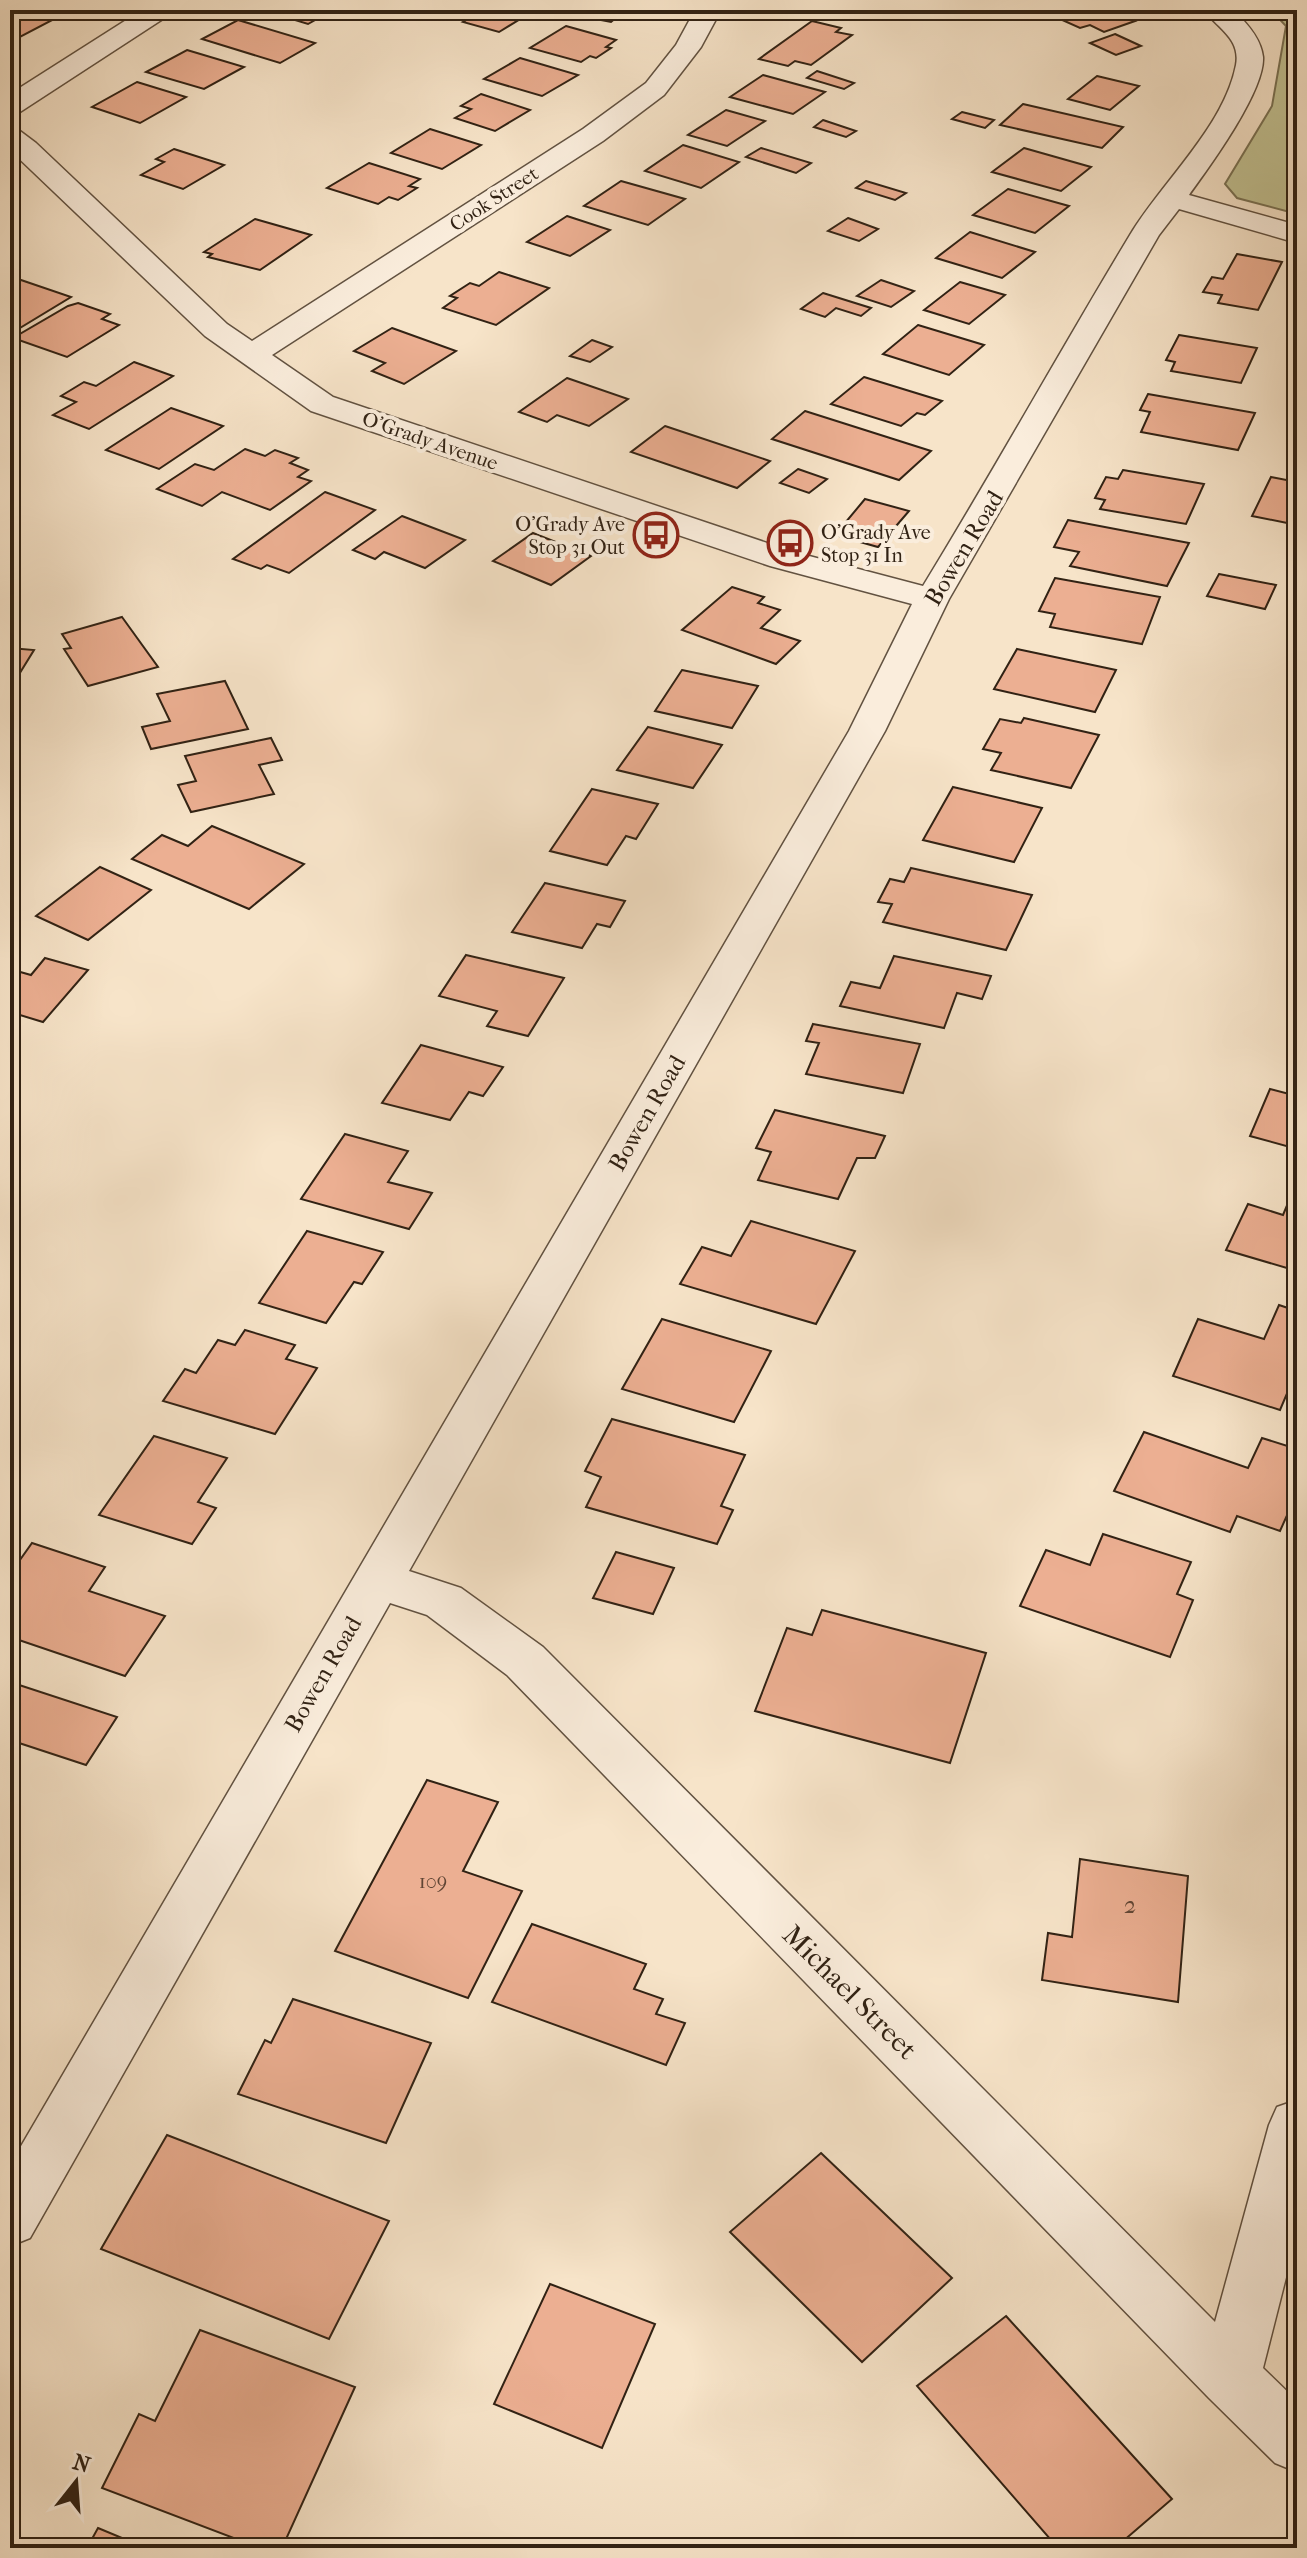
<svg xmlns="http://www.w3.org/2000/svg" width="1307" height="2558" viewBox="0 0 1307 2558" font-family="'IM FELL French Canon',serif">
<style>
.green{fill:#c2c293;stroke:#7a7254;stroke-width:2}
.building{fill:#ecaf92;stroke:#312214;stroke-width:2}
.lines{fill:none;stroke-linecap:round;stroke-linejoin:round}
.minor-casing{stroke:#625241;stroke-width:3}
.minor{fill:#faeddc;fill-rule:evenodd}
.labels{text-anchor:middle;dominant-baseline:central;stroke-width:8;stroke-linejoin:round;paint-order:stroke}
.far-street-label{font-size:20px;fill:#312214;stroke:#faeddc}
.far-poi-label{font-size:20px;fill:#312214;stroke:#faeddc;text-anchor:end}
.number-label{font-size:20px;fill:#604534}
.street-label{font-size:24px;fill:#312214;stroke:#faeddc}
.near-number-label{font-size:24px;fill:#604534}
.near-street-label{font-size:28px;fill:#312214;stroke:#faeddc}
</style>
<rect width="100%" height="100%" fill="#f7e4c9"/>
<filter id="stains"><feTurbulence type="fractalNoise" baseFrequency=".0025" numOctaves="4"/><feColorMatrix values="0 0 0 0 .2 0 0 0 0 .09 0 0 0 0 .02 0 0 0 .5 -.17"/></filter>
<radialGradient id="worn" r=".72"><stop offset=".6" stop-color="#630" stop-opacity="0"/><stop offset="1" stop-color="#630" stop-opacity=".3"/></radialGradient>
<!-- green -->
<polygon class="green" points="1271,10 1297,10 1297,214 1237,198 1225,184 1272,106 1286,26"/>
<!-- building -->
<g class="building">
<polygon points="10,10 34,10 58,17 18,38 10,35"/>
<polygon points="262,10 333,10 308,24"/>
<polygon points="483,10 508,10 520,13 511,19 517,21 499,32 463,22"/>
<polygon points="574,10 625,10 611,22 569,14"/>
<polygon points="1040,10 1112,10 1135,21 1104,32 1090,25 1080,28"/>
<polygon points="238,20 315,43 280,63 202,39"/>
<polygon points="812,21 841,28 836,32 852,35 811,65 795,61 788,66 759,59"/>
<polygon points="566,26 616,40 606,47 611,48 596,58 590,56 581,62 530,48"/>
<polygon points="1115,34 1141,46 1116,55 1090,43"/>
<polygon points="187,50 244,67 204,89 146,72"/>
<polygon points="520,58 578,75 542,96 484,79"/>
<polygon points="817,71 854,83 844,89 807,78"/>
<polygon points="763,75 825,92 793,114 730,97"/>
<polygon points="1097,76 1139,86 1110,110 1068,99"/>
<polygon points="137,82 186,97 140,123 92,107"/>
<polygon points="481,94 530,110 495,131 455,118 471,109 461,106"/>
<polygon points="1023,104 1123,127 1102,148 1000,125"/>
<polygon points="726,110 765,121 727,146 688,135"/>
<polygon points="962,112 994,120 985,128 952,119"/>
<polygon points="823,120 856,131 846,137 814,127"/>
<polygon points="430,129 481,145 442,169 391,153"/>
<polygon points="683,145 739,162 701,188 645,171"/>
<polygon points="761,148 811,163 796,173 746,157"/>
<polygon points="1024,148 1091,167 1061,191 992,172"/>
<polygon points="174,149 224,165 183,189 141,175 164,162 156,159"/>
<polygon points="369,163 420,179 409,186 417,188 398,200 389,197 378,204 327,188"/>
<polygon points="621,181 685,199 648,225 584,206"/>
<polygon points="866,181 906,193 895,200 856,188"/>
<polygon points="1008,189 1069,206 1035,233 973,215"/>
<polygon points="567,216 610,230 570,256 527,242"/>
<polygon points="848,218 878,229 859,241 828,231"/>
<polygon points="255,219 311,235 260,270 208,257 212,254 204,252"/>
<polygon points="970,232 1035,252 1002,278 936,258"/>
<polygon points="1237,254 1282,262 1258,310 1218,303 1222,295 1203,292 1212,277 1223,279"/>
<polygon points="499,272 549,288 496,325 443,308 457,298 450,296 470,283 479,286"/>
<polygon points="21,280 71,297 10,334 10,287"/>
<polygon points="881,280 914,291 891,307 857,296"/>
<polygon points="960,282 1005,295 969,324 924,310"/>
<polygon points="823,293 871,308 861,316 836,308 825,317 801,309"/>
<polygon points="78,303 110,314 102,319 119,325 67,357 13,338 68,306"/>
<polygon points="918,325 984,345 949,375 883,354"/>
<polygon points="392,328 456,351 404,384 372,371 385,363 354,351"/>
<polygon points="1179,335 1257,348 1241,383 1171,371 1175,362 1166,360"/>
<polygon points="592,340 612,347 590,362 570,356"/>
<polygon points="134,362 173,376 89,429 53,415 76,402 61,396 84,382 96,386"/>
<polygon points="864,377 942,401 925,415 917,413 901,426 831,404"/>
<polygon points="567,378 628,399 589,426 557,415 547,422 519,412"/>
<polygon points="1148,394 1255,413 1238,450 1141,432 1150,412 1140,410"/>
<polygon points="171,408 223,426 159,469 106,450"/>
<polygon points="805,411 931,451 899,480 772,439"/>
<polygon points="665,426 770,461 737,488 631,452"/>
<polygon points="245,449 265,456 275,450 298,458 290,463 308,470 298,477 311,481 270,510 222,492 202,506 157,489 195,464 214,470"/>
<polygon points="798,469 827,479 809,493 780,483"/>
<polygon points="1123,470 1204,484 1186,524 1100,509 1105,500 1095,498 1106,477 1118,479"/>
<polygon points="1271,477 1297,482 1297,525 1252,516"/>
<polygon points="325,492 375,510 289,573 267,565 261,569 233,559"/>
<polygon points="865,499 909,511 878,547 835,535"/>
<polygon points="402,516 465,540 425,568 384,552 375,559 353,550"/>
<polygon points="1068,520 1189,543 1167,586 1070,566 1079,552 1054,547"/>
<polygon points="533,533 591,556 551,585 493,561"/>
<polygon points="1219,574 1276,585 1265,609 1207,596"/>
<polygon points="1055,578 1160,597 1142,644 1050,627 1055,614 1039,611"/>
<polygon points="732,587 764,597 758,603 780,610 761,628 800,641 776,664 682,630"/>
<polygon points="122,617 158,667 88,686 64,649 71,648 62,634"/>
<polygon points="10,648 34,650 10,689"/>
<polygon points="1017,649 1116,670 1095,712 994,689"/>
<polygon points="682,670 758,686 732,728 655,711"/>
<polygon points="225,681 248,729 151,749 142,727 170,721 157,694"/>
<polygon points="1024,718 1099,735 1071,788 991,770 1001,753 983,749 1000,719 1021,723"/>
<polygon points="648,727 722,745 693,788 617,770"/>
<polygon points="271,738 282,760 259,765 274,794 191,812 178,785 196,781 185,756"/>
<polygon points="953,787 1042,808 1014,862 923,840"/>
<polygon points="592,789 658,804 636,839 626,836 607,865 550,851"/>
<polygon points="212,826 304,864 249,909 132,859 162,835 188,846"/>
<polygon points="100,867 151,890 88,940 36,916"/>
<polygon points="911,868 1032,895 1006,950 883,922 892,904 878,902 890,879 904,882"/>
<polygon points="545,883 625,901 610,927 597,924 582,948 512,932"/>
<polygon points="466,955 564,978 528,1036 487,1026 497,1011 439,996"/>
<polygon points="894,956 991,976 982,999 957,993 944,1028 840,1006 851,982 880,988"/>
<polygon points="45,958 88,970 43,1022 10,1012 10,969 31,975"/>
<polygon points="813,1024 920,1044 903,1093 806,1074 819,1043 806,1041"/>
<polygon points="421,1045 503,1067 483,1096 469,1092 450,1120 382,1103"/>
<polygon points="1270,1089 1297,1096 1297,1149 1250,1136"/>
<polygon points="775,1110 885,1136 875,1158 857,1158 838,1199 758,1180 771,1152 756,1148"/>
<polygon points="345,1134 408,1151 388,1182 432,1193 409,1229 301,1199"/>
<polygon points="1293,1191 1297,1193 1297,1271 1226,1250 1248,1204 1283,1215"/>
<polygon points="751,1221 855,1251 816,1324 680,1284 702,1247 731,1256"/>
<polygon points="307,1231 383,1252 362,1284 354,1282 326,1323 259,1303"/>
<polygon points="1279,1305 1297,1311 1297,1378 1294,1377 1280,1410 1173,1376 1198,1319 1264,1339"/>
<polygon points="662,1319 771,1351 734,1422 622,1389"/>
<polygon points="245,1330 295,1345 286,1359 317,1368 275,1434 163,1401 185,1369 196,1373 218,1340 235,1345"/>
<polygon points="612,1419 745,1455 721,1506 733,1510 717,1544 586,1507 601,1477 585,1471"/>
<polygon points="1144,1432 1248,1468 1262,1438 1297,1449 1297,1493 1280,1531 1237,1516 1230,1532 1114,1491"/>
<polygon points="154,1436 227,1458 198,1502 216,1508 192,1544 99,1515"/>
<polygon points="1103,1534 1191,1562 1177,1594 1193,1600 1170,1657 1020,1606 1046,1550 1090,1565"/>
<polygon points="32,1543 105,1567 89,1591 165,1616 125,1676 10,1637 10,1574"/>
<polygon points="616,1552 674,1568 653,1614 593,1598"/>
<polygon points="822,1610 986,1653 950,1763 755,1711 787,1628 812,1635"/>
<polygon points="10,1682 117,1717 86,1765 16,1742 10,1751"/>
<polygon points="427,1780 498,1802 463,1871 522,1891 468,1998 335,1951"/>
<polygon points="1080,1859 1188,1876 1178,2002 1042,1980 1048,1933 1072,1937"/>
<polygon points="532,1924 646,1964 634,1989 663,1999 656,2014 685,2023 666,2065 492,2002"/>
<polygon points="293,1999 431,2043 386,2143 238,2094 265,2040 271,2043"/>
<polygon points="167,2135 389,2221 329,2339 101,2249"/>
<polygon points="821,2153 952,2278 862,2362 730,2232"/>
<polygon points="550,2284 655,2324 602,2448 494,2404"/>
<polygon points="1006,2316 1172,2499 1115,2548 1058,2548 917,2386"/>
<polygon points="200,2330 355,2387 282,2548 260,2548 102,2488 139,2414 155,2421"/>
<polygon points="98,2528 146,2548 87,2548"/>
</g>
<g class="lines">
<!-- minor casing -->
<g class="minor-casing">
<g id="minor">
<polygon points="142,10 173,10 169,15 20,112 10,114 10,94"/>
<path d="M695 10H721L701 47 664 95 603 141 272 355 333 397 794 552 923 586C994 470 1060 351 1130 235 1161 183 1224 127 1236 65 1241 38 1217 28 1204 10H1233C1246 22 1261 38 1263 57 1265 91 1210 166 1189 195L1297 225V243L1179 209 1159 235 949 599 885 731 409 1571 461 1588 543 1647 1215 2322 1269 2125 1277 2107 1297 2100V2234L1263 2368 1297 2401V2472L1275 2463 1209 2398 507 1675 427 1615 390 1603 30 2238 10 2246V2165L849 731 912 604 770 566 311 411 205 336 10 150V129L20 131 36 143 227 324 252 341 583 129 646 83 676 45Z"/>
</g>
</g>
<!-- minor -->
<use href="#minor" class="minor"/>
</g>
<!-- icons -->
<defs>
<g id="bus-ring" transform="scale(2.3)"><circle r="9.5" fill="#faeddc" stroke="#8f2418" stroke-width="1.5"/><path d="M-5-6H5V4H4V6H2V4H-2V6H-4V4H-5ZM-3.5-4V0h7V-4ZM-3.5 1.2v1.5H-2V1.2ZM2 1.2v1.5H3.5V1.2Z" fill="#8f2418"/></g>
</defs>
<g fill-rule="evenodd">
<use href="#bus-ring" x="656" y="535"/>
<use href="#bus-ring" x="790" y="543"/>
</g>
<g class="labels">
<!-- far-street labels -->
<g class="far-street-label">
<text transform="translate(494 199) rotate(-33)">Cook Street</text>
<text transform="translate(430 441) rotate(19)">O'Grady Avenue</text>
</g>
<!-- far-poi labels -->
<g class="far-poi-label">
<text x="625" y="524">O'Grady Ave<tspan x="625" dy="23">Stop 31 Out</tspan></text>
<text x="821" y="532" text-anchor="start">O'Grady Ave<tspan x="821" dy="23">Stop 31 In</tspan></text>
</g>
<!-- number labels -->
<g class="number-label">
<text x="433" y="1881">109</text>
</g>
<!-- street labels -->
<g class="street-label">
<text transform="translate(964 548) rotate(-59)">Bowen Road</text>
<text transform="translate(647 1113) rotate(-60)">Bowen Road</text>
<text transform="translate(323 1674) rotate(-60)">Bowen Road</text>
</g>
<!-- near-number labels -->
<g class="near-number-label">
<text x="1130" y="1905">2</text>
</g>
<!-- near-street labels -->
<g class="near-street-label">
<text transform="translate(850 1992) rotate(45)">Michael Street</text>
</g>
</g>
<!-- margin -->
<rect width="1307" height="2558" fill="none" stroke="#f7e4c9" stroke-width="40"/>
<rect x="12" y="12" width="1283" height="2534" fill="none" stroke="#312214" stroke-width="4"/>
<rect x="20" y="20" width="1267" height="2518" fill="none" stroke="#312214" stroke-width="2"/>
<!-- north arrow -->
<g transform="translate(76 2482) rotate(17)" stroke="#faeddc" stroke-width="6" paint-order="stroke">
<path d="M0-6L14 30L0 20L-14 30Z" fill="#312214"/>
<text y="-12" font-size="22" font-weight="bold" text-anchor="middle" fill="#312214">N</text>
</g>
<rect width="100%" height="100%" filter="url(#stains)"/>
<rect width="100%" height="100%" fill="url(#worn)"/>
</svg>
